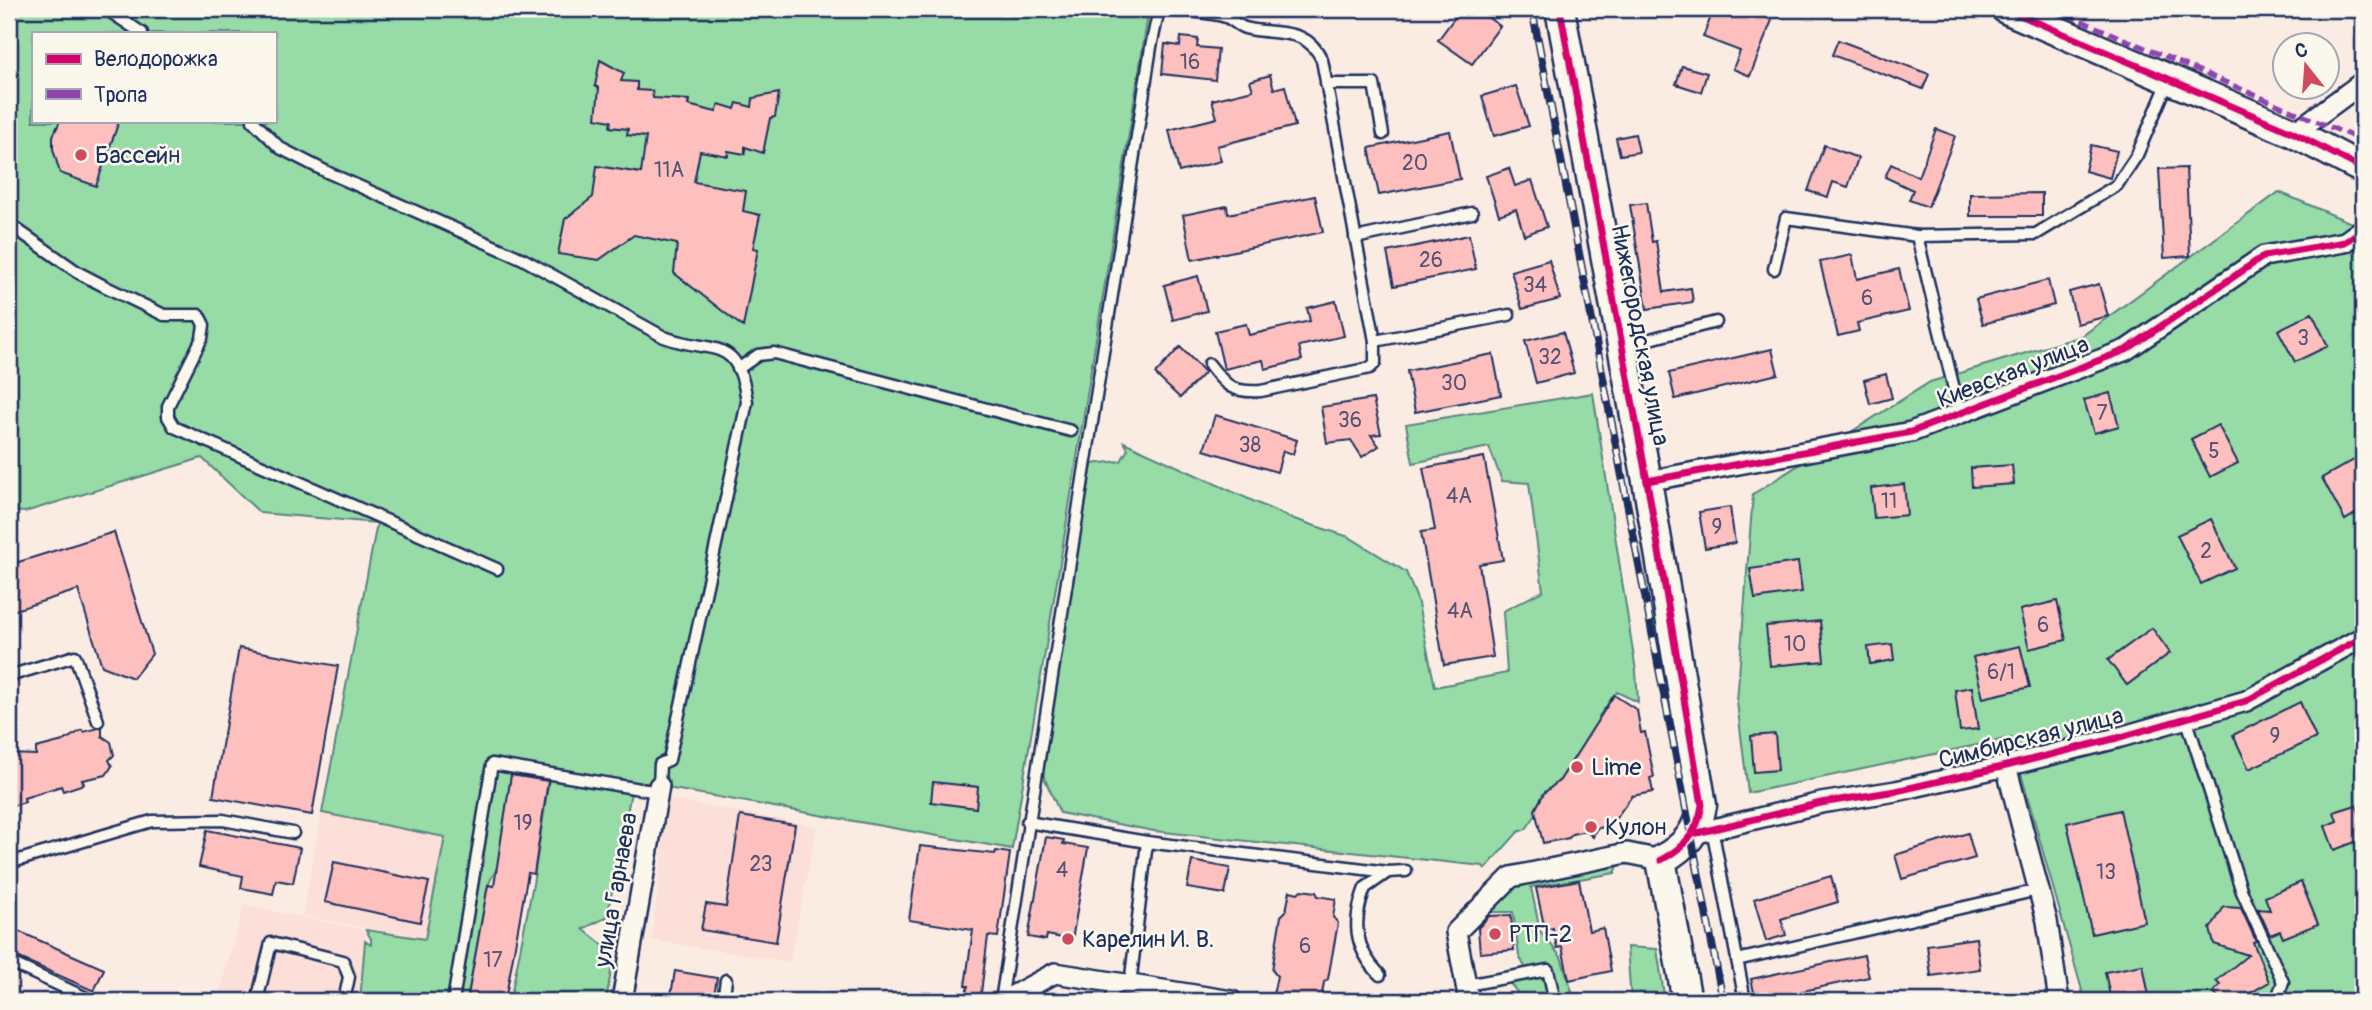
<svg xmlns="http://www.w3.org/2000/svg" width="2372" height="1010" viewBox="0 0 2372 1010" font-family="Pangolin,sans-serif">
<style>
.built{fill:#fcdfd8}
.green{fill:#97dba7;stroke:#598582;stroke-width:2;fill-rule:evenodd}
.building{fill:#fdc0be;stroke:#1b2f5e;stroke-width:2}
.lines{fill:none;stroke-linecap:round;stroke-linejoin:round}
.lane-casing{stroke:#1b2f5e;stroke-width:15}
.street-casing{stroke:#1b2f5e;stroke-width:24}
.secondary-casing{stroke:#1b2f5e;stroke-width:33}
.lane{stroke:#fbf7ec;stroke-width:10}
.street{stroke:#fbf7ec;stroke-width:19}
.secondary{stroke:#fbf7ec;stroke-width:28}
.rail-casing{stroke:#1b2f5e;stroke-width:8}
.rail{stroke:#fbf7ec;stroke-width:5;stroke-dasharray:16;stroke-linecap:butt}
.quiet{stroke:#8e44ad;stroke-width:5;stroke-dasharray:10 5;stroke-linecap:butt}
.cycleway-casing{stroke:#fbf7ec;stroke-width:11}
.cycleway{stroke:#d6006c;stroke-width:7}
.poi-dot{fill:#d1495b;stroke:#fbf7ec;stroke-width:2.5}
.labels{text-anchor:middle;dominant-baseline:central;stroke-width:5;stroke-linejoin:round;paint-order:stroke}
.number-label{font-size:21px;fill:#545376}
.poi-label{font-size:24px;fill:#1b2f5e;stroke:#fbf7ec;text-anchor:start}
.street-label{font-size:24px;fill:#1b2f5e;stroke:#fbf7ec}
</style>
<rect width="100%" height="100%" fill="#fbece3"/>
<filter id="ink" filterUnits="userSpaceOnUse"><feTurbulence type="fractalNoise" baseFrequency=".0143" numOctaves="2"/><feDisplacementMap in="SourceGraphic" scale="14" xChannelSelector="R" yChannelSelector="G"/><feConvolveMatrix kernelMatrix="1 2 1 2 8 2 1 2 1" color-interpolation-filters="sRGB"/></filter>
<g filter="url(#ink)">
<!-- built -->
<g class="built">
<polygon points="668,799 817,826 790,962 652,940"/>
<polygon points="322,813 445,836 425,939 302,916"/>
<polygon points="244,905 366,930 360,1001 217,1001"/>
</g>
<!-- green -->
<g class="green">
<path d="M9 9H1149L1061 557 1012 849 633 782 607 917 583 929 614 954 606 1001H510L533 884 549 779 512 773 497 868 488 885 467 1001H360L365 941 371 945V939L366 930 425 939 445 837 322 813 377 523 260 513 202 458 25 512 9 511ZM33 33H275V121H33Z"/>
<polygon points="2279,192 2363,228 2363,1001 2085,1001 2011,738 1748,793 1737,702 1753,494 1930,382 2082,336"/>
<polygon points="1593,393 1636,671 1638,702 1617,692 1599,716 1603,719 1526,829 1518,832 1485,869 1483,866 1154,831 1060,813 1039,766 1092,464 1121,461 1128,449 1124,442 1288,517 1349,537 1406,572 1417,599 1435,687 1507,673 1503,611 1543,591 1529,483 1502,481 1489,447 1413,463 1406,424"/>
<polygon points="1621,859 1615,873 1531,887 1540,931 1561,957 1575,1001 1524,1001 1509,982 1532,980 1519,956 1513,912 1486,912 1515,884"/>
<polygon points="1627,947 1657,949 1665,1001 1631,1001"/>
</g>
<!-- building -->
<g class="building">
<polygon points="1461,9 1476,9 1500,26 1472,64 1438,40"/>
<polygon points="1714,9 1745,9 1772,20 1750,76 1733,69 1740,51 1703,37"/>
<polygon points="1181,37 1198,39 1197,47 1218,49 1215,80 1162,74 1165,44 1180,46"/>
<polygon points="1838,40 1929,74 1923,89 1832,55"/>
<polygon points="600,60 624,73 621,81 637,82 637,90 652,91 653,98 689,100 688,105 716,112 719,104 735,109 737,103 752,107 753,98 779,93 775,117 770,118 763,153 745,147 745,154 728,151 728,156 700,151 694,182 746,191 743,211 760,215 753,248 758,249 743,327 674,273 677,244 634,235 599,260 558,254 565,219 593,197 597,166 641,173 646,137 627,135 628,129 610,127 611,121 596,118 599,88 595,86"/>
<polygon points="1682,66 1707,73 1701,92 1676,84"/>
<polygon points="1270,75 1274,89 1285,86 1295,126 1217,146 1221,161 1179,172 1169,130 1217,118 1212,100 1253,90 1250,81"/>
<polygon points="1516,86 1529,126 1494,136 1482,96"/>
<polygon points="60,121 119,121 96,186 60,173 53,149 53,136"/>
<polygon points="1936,129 1955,136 1928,207 1909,200 1913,190 1885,177 1891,164 1918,177"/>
<polygon points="1450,131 1460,179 1379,195 1369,148"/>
<polygon points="1635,134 1639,152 1620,155 1616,138"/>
<polygon points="1824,145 1858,158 1848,187 1833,182 1828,197 1808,191"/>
<polygon points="2091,145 2117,151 2110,178 2085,171"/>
<polygon points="1509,168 1515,186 1532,180 1547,227 1524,235 1516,209 1499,215 1486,176"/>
<polygon points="2186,168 2190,256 2164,258 2159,169"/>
<polygon points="2042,193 2042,216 1970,216 1970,194"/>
<polygon points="1315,196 1323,232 1192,260 1183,215 1227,206 1228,214"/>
<polygon points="1646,203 1652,242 1656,241 1664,292 1691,288 1693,302 1647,309 1630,205"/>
<polygon points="1469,235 1476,269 1394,286 1387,252"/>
<polygon points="1852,255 1857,279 1899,269 1909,311 1857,323 1859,331 1838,336 1820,262"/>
<polygon points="1549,260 1560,299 1522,309 1511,271"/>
<polygon points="1198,276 1207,311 1173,320 1164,285"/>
<polygon points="2048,280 2054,305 1983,324 1976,299"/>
<polygon points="2099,284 2108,316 2077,324 2069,292"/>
<polygon points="1336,301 1344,336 1299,346 1302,360 1265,369 1263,360 1224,369 1215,331 1246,324 1249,335 1310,321 1307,308"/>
<polygon points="2312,313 2328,346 2295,362 2278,330"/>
<polygon points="1563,332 1574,373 1536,383 1525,341"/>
<polygon points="1180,347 1205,372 1180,398 1155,374"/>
<polygon points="1772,349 1778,374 1675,399 1669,373"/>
<polygon points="1493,354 1501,395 1415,412 1407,371"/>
<polygon points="1886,374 1892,398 1870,404 1864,380"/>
<polygon points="2110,393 2119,426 2094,433 2084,400"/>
<polygon points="1373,399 1381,434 1371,435 1379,446 1362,457 1351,440 1327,443 1321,407"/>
<polygon points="1215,415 1297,440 1293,454 1283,451 1277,472 1204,450"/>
<polygon points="2218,425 2238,463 2210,477 2191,439"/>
<polygon points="2363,455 2363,509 2345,520 2322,478"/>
<polygon points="1484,457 1503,560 1479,564 1493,657 1444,665 1421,532 1435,530 1423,468"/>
<polygon points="2012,465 2014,484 1972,487 1971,468"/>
<polygon points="1904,484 1907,515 1874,518 1871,488"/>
<polygon points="1730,507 1735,543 1705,548 1699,512"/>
<polygon points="2211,519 2235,568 2201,584 2177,535"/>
<polygon points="114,532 152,654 133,678 102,666 78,590 9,612 9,565"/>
<polygon points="1798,562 1802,592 1755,599 1750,569"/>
<polygon points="2057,601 2066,640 2029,649 2020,610"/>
<polygon points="1820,621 1824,661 1770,666 1766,626"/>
<polygon points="2152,628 2170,653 2127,685 2108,660"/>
<polygon points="1892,644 1894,660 1870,664 1868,647"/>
<polygon points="2020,646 2030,687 1983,698 1973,657"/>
<polygon points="239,648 338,666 312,815 213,797"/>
<polygon points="1972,687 1978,729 1960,731 1955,690"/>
<polygon points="1614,695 1637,710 1641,733 1645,732 1654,777 1650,778 1653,792 1632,796 1611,825 1596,829 1593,837 1586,831 1572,834 1569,838 1543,843 1535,810 1544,793 1560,780"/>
<polygon points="2300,702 2316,738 2249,769 2233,735"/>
<polygon points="102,727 102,736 111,742 114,755 109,760 112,766 106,775 82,780 84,784 63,791 61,786 24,798 25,802 9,807 9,754 36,755 36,748 63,741 82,730 84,732"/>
<polygon points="1775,734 1778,770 1754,772 1751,736"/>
<polygon points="511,775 548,781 534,874 528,873 505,1001 467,1001 488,885 494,886"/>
<polygon points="933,782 978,787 976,808 931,802"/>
<polygon points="2356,805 2363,824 2363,839 2334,850 2325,826 2337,821 2334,812"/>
<polygon points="2120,810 2145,922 2092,934 2067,823"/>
<polygon points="740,816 795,825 776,942 701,930 706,904 726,907"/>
<polygon points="207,830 300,848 293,883 276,880 273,894 264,892 241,888 243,876 199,867"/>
<polygon points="1968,833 1975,858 1902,879 1895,855"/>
<polygon points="1046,837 1064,840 1063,844 1088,848 1072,940 1047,935 1046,940 1028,937"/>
<polygon points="920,846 995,854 996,851 1010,853 998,937 988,936 980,1001 964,1001 968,986 965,986 973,930 909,920"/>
<polygon points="1192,861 1230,868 1225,894 1187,888"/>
<polygon points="334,862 429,882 420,922 325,902"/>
<polygon points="1831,876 1838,902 1781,919 1786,935 1766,941 1754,899"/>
<polygon points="1579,880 1589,931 1603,928 1611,971 1569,980 1562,947 1557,948 1553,928 1545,930 1536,888"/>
<polygon points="2301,882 2318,924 2283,938 2280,931 2270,935 2258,909 2270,910 2265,897"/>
<polygon points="1301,890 1316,892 1318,896 1336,899 1333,917 1338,923 1328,979 1324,982 1321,1001 1273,995 1277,976 1272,970 1281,916 1286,911 1290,891 1298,893"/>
<polygon points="2224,907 2241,908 2256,941 2253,942 2269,982 2249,994 2256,1001 2220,1001 2214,991 2220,985 2216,981 2248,955 2214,944 2210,929"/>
<polygon points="1511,915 1514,950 1480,953 1478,928 1489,916"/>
<polygon points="9,927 104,969 94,991 15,956 18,947 9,943"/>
<polygon points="1976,938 1980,969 1931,976 1927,945"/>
<polygon points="1864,955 1869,977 1756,1001 1751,979"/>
<polygon points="2143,965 2150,1001 2111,1001 2105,972"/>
<polygon points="675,971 717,978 713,1001 670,1001"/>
</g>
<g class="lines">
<!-- lane casing -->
<g class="lane-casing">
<g id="lane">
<polyline points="106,9 142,33"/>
<path d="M1177 9C1193 12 1210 12 1226 17 1233 20 1238 26 1245 28 1275 36 1306 25 1322 60L1375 341V363L1370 368 1261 391C1232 393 1226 386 1209 364"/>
<polyline points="1326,84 1374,84 1383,134"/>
<path d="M253 121 280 148 329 173 523 259 664 337C712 355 738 333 747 402L669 760 660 764 659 786"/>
<polyline points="9,224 79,273 106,287 164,315 199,315 204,325 202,338 168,406 168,417 174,427 497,569"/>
<polyline points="1917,236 2036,234 2117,185 2137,155 2168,82"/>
<polyline points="1355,238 1472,213"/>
<polyline points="1774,269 1786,218 1917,236 1960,414"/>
<polyline points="1375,341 1509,315"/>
<polyline points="1623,346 1716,322"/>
<polyline points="738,369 758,355 774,353 1071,431"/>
<polyline points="9,676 75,656 98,721"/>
<polyline points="2189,727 2242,892 2283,982 2276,1001"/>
<polyline points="1027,822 1147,842"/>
<polyline points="1712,828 1745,1001"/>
<polyline points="9,863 152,821 223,820 293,833"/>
<polyline points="1737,960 2038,890"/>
<polyline points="9,962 93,1001"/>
<path d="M1380 975C1354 948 1352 922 1365 888L1388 872"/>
<polyline points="1130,985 1147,842 1388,872 1406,871"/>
<polyline points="1466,985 1548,970 1555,1001"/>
<polyline points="257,1001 271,943 343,961 349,977 344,1001"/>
<polyline points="453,1001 492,764 658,792"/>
<polyline points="723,1001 726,980"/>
<polyline points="1001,1001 1151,47 1159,9"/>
<polyline points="1111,1001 1114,982"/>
</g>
</g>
<!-- street casing -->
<g class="street-casing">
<g id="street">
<polyline points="2294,133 2363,82"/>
<polyline points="1647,481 1911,432 2126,350 2264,256 2345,242 2363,229"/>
<polyline points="2006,766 2047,921 2059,1001"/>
<polyline points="1693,834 1821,803 1896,791 2006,766 2117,738 2246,701 2363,637"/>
<polyline points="622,1001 659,786"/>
<polyline points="1003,1001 1055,973 1232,1001"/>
<polyline points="1469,1001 1456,932 1511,877 1627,853 1661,860"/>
</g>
</g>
<!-- secondary casing -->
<g class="secondary-casing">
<g id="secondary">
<path d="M1560 9 1647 481 1702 805C1698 832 1685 847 1661 860L1687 1001"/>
<polyline points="2006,9 2294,133 2363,169"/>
</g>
</g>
<!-- lane -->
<use href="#lane" class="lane"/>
<!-- street -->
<use href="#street" class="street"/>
<!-- secondary -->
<use href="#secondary" class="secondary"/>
<!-- rail casing -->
<g class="rail-casing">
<polyline id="rail" points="1532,9 1723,1001"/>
</g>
<!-- rail -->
<use href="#rail" class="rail"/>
<!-- quiet -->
<polyline class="quiet" points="2054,9 2363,141"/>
<!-- cycleway casing -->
<g class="cycleway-casing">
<g id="cycleway">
<path d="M1560 9 1647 481 1702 805C1698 832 1685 847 1661 860"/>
<polyline points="2006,9 2294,133 2363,169"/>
<polyline points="1647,481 1911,432 2126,350 2264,256 2345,242 2363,229"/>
<polyline points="1693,834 1821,803 1896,791 2006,766 2117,738 2246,701 2363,637"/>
</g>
</g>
<!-- cycleway -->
<use href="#cycleway" class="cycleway"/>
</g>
</g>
<!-- markers -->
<g class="poi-dot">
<circle cx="81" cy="155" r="7"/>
<circle cx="1577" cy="767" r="7"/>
<circle cx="1591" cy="827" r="7"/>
<circle cx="1495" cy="934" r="7"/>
<circle cx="1068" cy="939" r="7"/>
</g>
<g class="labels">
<!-- number labels -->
<g class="number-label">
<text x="1190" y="62">16</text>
<text x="1415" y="163">20</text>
<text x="669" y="170">11А</text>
<text x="1431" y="260">26</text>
<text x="1535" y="285">34</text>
<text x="1867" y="298">6</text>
<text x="2303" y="338">3</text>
<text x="1550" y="357">32</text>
<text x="1454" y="383">30</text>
<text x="2102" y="413">7</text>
<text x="1350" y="420">36</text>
<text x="1250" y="445">38</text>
<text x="2214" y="451">5</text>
<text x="1459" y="496">4А</text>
<text x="1889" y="501">11</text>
<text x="1717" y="527">9</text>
<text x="2206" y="551">2</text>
<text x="1460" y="611">4А</text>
<text x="2043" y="625">6</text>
<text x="1795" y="644">10</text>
<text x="2001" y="672">6/1</text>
<text x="2275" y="736">9</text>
<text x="523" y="823">19</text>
<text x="761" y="864">23</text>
<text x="1062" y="870">4</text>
<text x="2106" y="872">13</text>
<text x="1305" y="946">6</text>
<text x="493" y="960">17</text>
</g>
<!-- poi labels -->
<g class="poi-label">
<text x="95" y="155">Бассейн</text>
<text x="1591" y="767">Lime</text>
<text x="1605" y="827">Кулон</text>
<text x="1509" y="934">РТП-2</text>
<text x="1082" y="939">Карелин И. В.</text>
</g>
<!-- street labels -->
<g class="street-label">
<text transform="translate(1640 335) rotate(79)">Нижегородская улица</text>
<text transform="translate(2013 372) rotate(-21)">Киевская улица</text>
<text transform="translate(2031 738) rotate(-14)">Симбирская улица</text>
<text transform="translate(616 890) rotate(-80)">улица Гарнаева</text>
</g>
</g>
<!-- margin -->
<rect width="2372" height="1010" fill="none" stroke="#fbf7ec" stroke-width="35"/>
<rect x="18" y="18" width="2337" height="975" fill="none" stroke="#1b2f5e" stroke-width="2.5" filter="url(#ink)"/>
<!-- legend -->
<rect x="32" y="32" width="245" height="91" fill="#fbf7ec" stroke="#a1a7b3" stroke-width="2"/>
<rect x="46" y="54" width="35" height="10" fill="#d6006c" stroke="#a1a7b3" stroke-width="2"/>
<text x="94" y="66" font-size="21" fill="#1b2f5e">Велодорожка</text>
<rect x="46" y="89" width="35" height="10" fill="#8e44ad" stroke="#a1a7b3" stroke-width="2"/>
<text x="94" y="102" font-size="21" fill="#1b2f5e">Тропа</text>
<!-- north arrow -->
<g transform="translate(2306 66) rotate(343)"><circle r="33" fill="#fbf7ec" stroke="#a1a7b3" stroke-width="2"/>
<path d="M0-5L12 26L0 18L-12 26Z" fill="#d1495b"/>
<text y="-10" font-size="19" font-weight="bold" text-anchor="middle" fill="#1b2f5e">С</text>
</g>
</svg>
